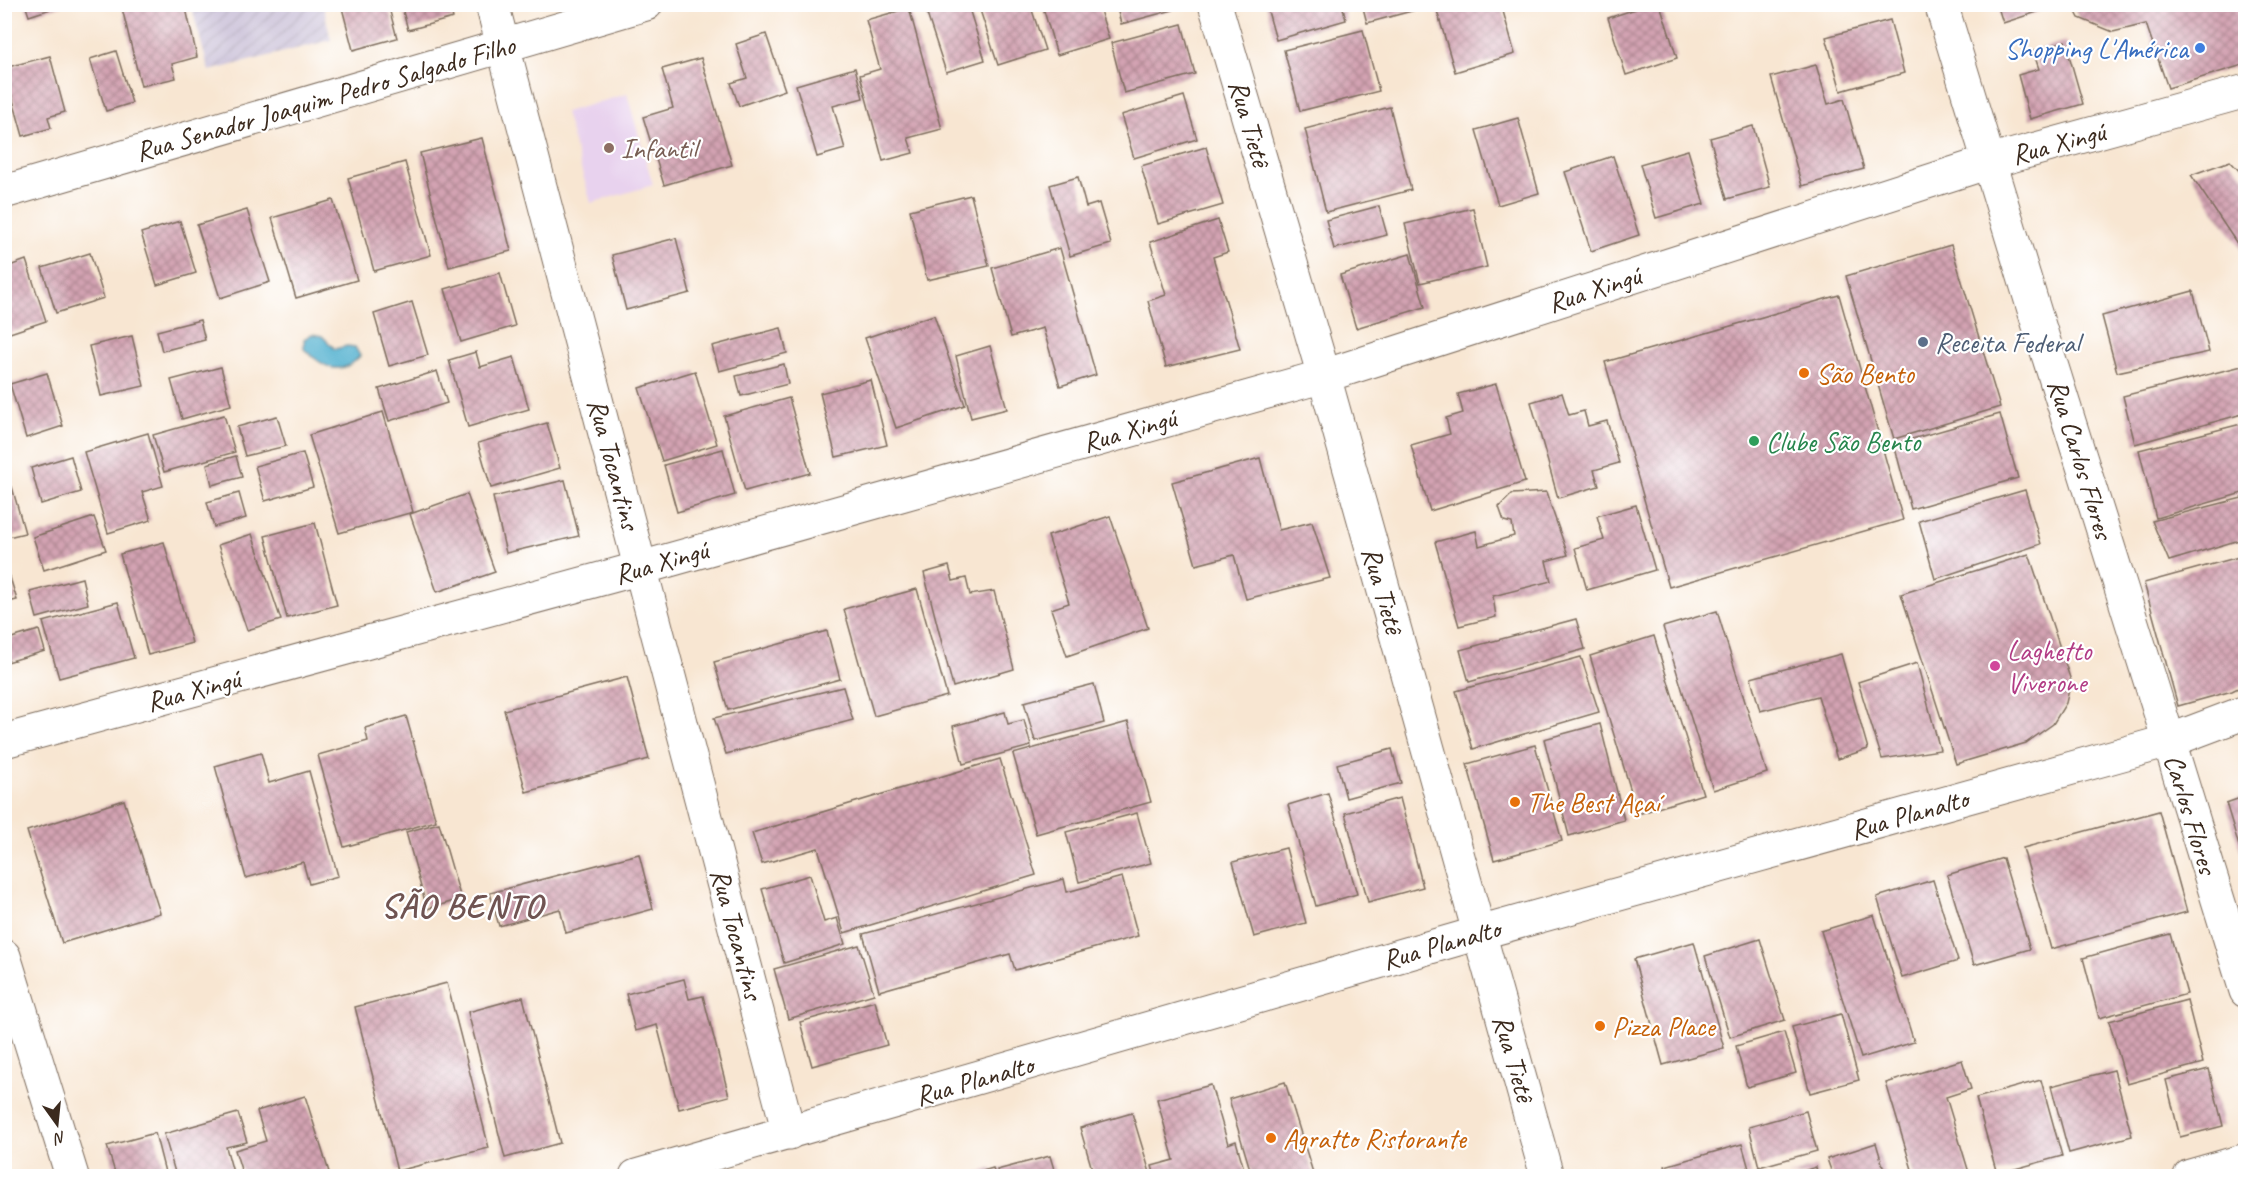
<svg xmlns="http://www.w3.org/2000/svg" width="2250" height="1181" viewBox="0 0 2250 1181" font-family="Caveat,sans-serif">
<style>
.built{fill:#e8d2ee}
.industrial{fill:url(#industrial-furrows)}
.water{fill:#51b0cf;stroke:#466d76;stroke-width:1.5}
.building{fill:url(#building-cross-hatch)}
.lines{fill:none;stroke-linecap:round;stroke-linejoin:round}
.minor-casing{stroke:#7d6c5d;stroke-width:35}
.major-casing{stroke:#7d6c5d;stroke-width:35}
.minor{stroke:#fff;stroke-width:33}
.major{stroke:#fff;stroke-width:33}
.shop-dot{fill:#3f7fe0;stroke:#fff;stroke-width:2}
.education-dot{fill:#8d6e63;stroke:#fff;stroke-width:2}
.service-dot{fill:#5c6f8a;stroke:#fff;stroke-width:2}
.food-dot{fill:#e8710a;stroke:#fff;stroke-width:2}
.leisure-dot{fill:#2e9e5b;stroke:#fff;stroke-width:2}
.hotel-dot{fill:#d1479c;stroke:#fff;stroke-width:2}
.labels{text-anchor:middle;dominant-baseline:central;stroke-width:4.5;stroke-linejoin:round;paint-order:stroke}
.shop-label{font-size:28px;fill:#366cbe;stroke:#fff;text-anchor:end}
.street-label{font-size:28px;fill:#3b2a1e;stroke:#fff}
.education-label{font-size:28px;fill:#785e54;stroke:#fff;text-anchor:start}
.service-label{font-size:28px;fill:#4e5e75;stroke:#fff;text-anchor:start}
.food-label{font-size:28px;fill:#c56008;stroke:#fff;text-anchor:start}
.leisure-label{font-size:28px;fill:#27864d;stroke:#fff;text-anchor:start}
.hotel-label{font-size:28px;fill:#b23c85;stroke:#fff;text-anchor:start}
.district-label{font-size:34px;font-weight:bold;letter-spacing:1.5px;fill:#705452;stroke:#fff}
</style>
<defs>
<pattern id="industrial-furrows" width="10" height="10" patternUnits="userSpaceOnUse" patternTransform="scale(1.5)"><rect width="10" height="10" fill="#c9bfd7"/><path d="M-1 1l2-2M0 10L10 0M9 11l2-2" fill="none" stroke="#aea4b8"/></pattern>
<pattern id="building-cross-hatch" width="8" height="8" patternUnits="userSpaceOnUse" patternTransform="scale(1.5)"><rect width="8" height="8" fill="#d3a3b2"/><path d="M0 0l8 8M0 8l8-8" fill="none" stroke="#ac8590"/></pattern>
</defs>
<rect width="100%" height="100%" fill="#fff"/>
<filter id="ink" filterUnits="userSpaceOnUse"><feTurbulence type="fractalNoise" baseFrequency=".0167" numOctaves="2"/><feDisplacementMap in="SourceGraphic" scale="12" xChannelSelector="R" yChannelSelector="G"/><feConvolveMatrix kernelMatrix="1 2 1 2 8 2 1 2 1" color-interpolation-filters="sRGB"/></filter>
<filter id="wash" filterUnits="userSpaceOnUse"><feTurbulence type="fractalNoise" baseFrequency=".008" numOctaves="4" result="noise"/><feDisplacementMap in="SourceGraphic" scale="24" xChannelSelector="R" yChannelSelector="G"/><feGaussianBlur stdDeviation="1.35" result="paint"/><feColorMatrix in="noise" values="0 0 0 0 0 0 0 0 0 0 0 0 0 0 0 0 0 1.4 0 .05"/><feComposite in="paint" operator="in"/></filter>
<g filter="url(#wash)">
<rect width="100%" height="100%" fill="#f8e6d2"/>
<!-- built -->
<polygon class="built" points="627,94 653,185 591,203 565,112"/>
<!-- industrial -->
<polygon class="industrial" points="191,5 323,5 331,40 209,71"/>
<!-- water -->
<path class="water" d="M312 334 322 336 335 349 347 346 355 347 360 356C340 379 322 366 304 349V339Z"/>
<g id="blocks">
<!-- building -->
<g class="building">
<polygon points="25,4 63,4 63,5 29,16"/>
<polygon points="121,4 185,4 197,57 172,64 176,78 141,86"/>
<polygon points="341,4 388,4 397,38 353,50"/>
<polygon points="401,4 449,4 453,18 408,30"/>
<polygon points="978,4 1030,4 1045,50 998,65"/>
<polygon points="1042,4 1098,4 1109,39 1057,55"/>
<polygon points="1116,4 1171,4 1173,10 1121,24"/>
<polygon points="1266,4 1342,4 1346,20 1276,40"/>
<polygon points="1362,4 1434,4 1434,5 1367,23"/>
<polygon points="1435,4 1501,4 1515,54 1455,72"/>
<polygon points="1651,4 1660,4 1677,58 1626,75 1608,18"/>
<polygon points="1997,4 2059,4 2059,5 2003,23"/>
<polygon points="2072,4 2246,4 2246,64 2168,88 2146,24 2113,32 2079,18"/>
<polygon points="924,5 968,5 985,60 946,72"/>
<polygon points="909,8 942,129 908,138 913,153 883,161 860,75 880,69 866,20"/>
<polygon points="1890,20 1904,73 1841,91 1826,37"/>
<polygon points="1182,24 1195,74 1124,93 1111,43"/>
<polygon points="1363,30 1379,91 1300,111 1284,50"/>
<polygon points="766,34 785,90 739,106 731,83 747,78 736,44"/>
<polygon points="2065,41 2083,104 2030,119 2018,75 2039,69 2033,51"/>
<polygon points="116,51 132,103 106,111 90,59"/>
<polygon points="50,56 65,112 48,117 51,128 23,136 4,68"/>
<polygon points="701,58 732,165 664,185 643,117 673,108 662,69"/>
<polygon points="1816,65 1828,104 1844,99 1864,169 1802,186 1771,77"/>
<polygon points="855,68 863,98 833,106 845,149 817,157 796,85"/>
<polygon points="1184,96 1197,139 1134,158 1121,115"/>
<polygon points="1390,107 1411,190 1326,212 1305,129"/>
<polygon points="1518,118 1539,193 1498,205 1476,130"/>
<polygon points="1753,126 1770,187 1727,199 1710,138"/>
<polygon points="482,138 511,251 449,267 420,153"/>
<polygon points="1206,147 1223,205 1158,224 1141,166"/>
<polygon points="1688,150 1704,204 1656,218 1640,164"/>
<polygon points="1613,156 1639,235 1591,251 1565,172"/>
<polygon points="2230,161 2244,176 2246,176 2246,257 2191,175"/>
<polygon points="405,162 431,255 374,271 348,178"/>
<polygon points="1078,177 1086,207 1099,203 1111,244 1070,256 1050,185"/>
<polygon points="971,195 989,266 927,280 910,210"/>
<polygon points="333,200 357,280 296,298 272,218"/>
<polygon points="1379,206 1387,235 1334,249 1326,220"/>
<polygon points="1473,208 1487,267 1420,283 1405,224"/>
<polygon points="247,210 270,282 220,298 197,225"/>
<polygon points="1218,220 1228,252 1213,257 1240,349 1166,367 1148,301 1166,295 1150,242"/>
<polygon points="180,221 196,273 157,285 141,233"/>
<polygon points="676,238 690,293 626,310 612,255"/>
<polygon points="1951,245 2000,407 1894,439 1846,276"/>
<polygon points="1060,248 1096,375 1060,386 1043,328 1011,337 992,268"/>
<polygon points="90,253 104,298 56,313 42,268"/>
<polygon points="1410,254 1425,307 1356,328 1340,275"/>
<polygon points="26,260 46,321 4,335 4,268"/>
<polygon points="500,273 515,326 461,342 445,289"/>
<polygon points="2193,291 2209,352 2117,372 2102,316"/>
<polygon points="1839,295 1903,520 1669,587 1605,362"/>
<polygon points="412,302 428,355 389,366 374,314"/>
<polygon points="934,315 965,405 896,428 865,338"/>
<polygon points="200,320 205,340 162,351 157,331"/>
<polygon points="781,328 787,353 719,371 712,346"/>
<polygon points="132,336 144,386 101,396 89,346"/>
<polygon points="990,346 1007,409 971,418 956,356"/>
<polygon points="476,352 480,367 514,357 529,409 468,427 449,360"/>
<polygon points="784,364 788,384 741,396 736,376"/>
<polygon points="2246,365 2246,413 2135,444 2123,396"/>
<polygon points="221,367 231,405 182,419 171,380"/>
<polygon points="437,371 447,403 389,421 379,389"/>
<polygon points="695,371 717,444 662,461 639,388"/>
<polygon points="47,373 63,426 26,438 10,384"/>
<polygon points="871,380 887,445 836,457 820,393"/>
<polygon points="1496,384 1525,482 1430,511 1411,445 1450,434 1446,418 1463,413 1458,394"/>
<polygon points="1562,393 1569,415 1584,411 1588,426 1607,421 1619,463 1594,470 1599,486 1558,498 1531,402"/>
<polygon points="789,398 810,473 745,491 724,416"/>
<polygon points="383,412 413,512 339,533 309,435"/>
<polygon points="2000,414 2018,478 1911,509 1894,444"/>
<polygon points="224,415 235,452 164,472 153,435"/>
<polygon points="277,416 286,446 245,456 237,427"/>
<polygon points="547,423 560,468 491,488 478,443"/>
<polygon points="2245,423 2246,492 2156,518 2139,450"/>
<polygon points="148,433 163,486 142,492 151,520 108,533 84,452"/>
<polygon points="723,449 735,495 677,512 664,465"/>
<polygon points="303,453 313,487 265,501 255,466"/>
<polygon points="71,456 81,492 41,504 31,468"/>
<polygon points="236,456 242,477 212,485 207,464"/>
<polygon points="1260,458 1279,530 1312,522 1330,578 1246,599 1234,555 1196,565 1172,482"/>
<polygon points="565,480 579,536 506,553 493,497"/>
<polygon points="12,487 25,533 4,538 4,489"/>
<polygon points="2025,490 2041,544 1935,579 1919,521"/>
<polygon points="1546,492 1568,555 1546,561 1551,581 1493,596 1496,617 1459,626 1435,542 1476,531 1479,546 1514,536 1512,523 1504,521 1499,507 1512,494"/>
<polygon points="239,493 246,518 214,527 207,502"/>
<polygon points="467,494 495,572 437,592 410,514"/>
<polygon points="2246,497 2246,538 2169,561 2152,521"/>
<polygon points="1636,505 1655,570 1587,590 1575,548 1604,540 1597,516"/>
<polygon points="1110,516 1148,628 1067,656 1051,609 1069,603 1048,536"/>
<polygon points="94,517 106,550 44,570 33,537"/>
<polygon points="315,523 337,605 287,618 265,536"/>
<polygon points="252,534 281,620 247,630 218,545"/>
<polygon points="164,542 192,643 148,655 120,554"/>
<polygon points="2029,554 2071,681 2066,703 2053,724 2026,743 1956,764 1901,594"/>
<polygon points="2246,555 2246,684 2232,691 2178,706 2144,583"/>
<polygon points="4,558 17,600 4,603"/>
<polygon points="949,566 953,581 966,578 970,595 994,591 1014,669 953,687 924,573"/>
<polygon points="82,578 88,604 37,618 30,592"/>
<polygon points="917,589 947,696 874,716 844,609"/>
<polygon points="118,602 134,658 59,678 43,622"/>
<polygon points="1717,611 1767,773 1713,790 1663,627"/>
<polygon points="1576,619 1585,649 1469,682 1460,650"/>
<polygon points="4,629 8,639 39,630 45,651 4,663"/>
<polygon points="827,631 840,679 728,710 714,662"/>
<polygon points="1654,636 1703,794 1638,814 1590,656"/>
<polygon points="1841,654 1868,749 1837,759 1818,696 1760,711 1751,678"/>
<polygon points="1581,657 1599,712 1473,749 1456,691"/>
<polygon points="1917,663 1940,750 1882,759 1858,682"/>
<polygon points="627,677 649,759 526,792 504,710"/>
<polygon points="1094,684 1104,723 1035,741 1024,702"/>
<polygon points="843,687 853,720 726,754 714,718"/>
<polygon points="1005,712 1008,724 1024,720 1031,746 963,764 953,726"/>
<polygon points="406,716 436,821 344,847 318,755 368,741 365,728"/>
<polygon points="1128,722 1151,802 1036,834 1013,754"/>
<polygon points="1600,724 1624,820 1569,836 1544,739"/>
<polygon points="1535,745 1562,841 1494,860 1467,764"/>
<polygon points="1392,749 1401,783 1346,798 1337,764"/>
<polygon points="261,753 269,783 309,771 338,876 309,884 303,862 246,878 215,766"/>
<polygon points="1000,759 1036,875 844,933 818,848 762,864 752,833"/>
<polygon points="1328,793 1357,894 1316,906 1288,805"/>
<polygon points="2246,796 2246,858 2243,859 2226,803"/>
<polygon points="1400,798 1423,887 1368,902 1345,813"/>
<polygon points="124,800 160,913 62,943 27,831"/>
<polygon points="2159,811 2187,912 2051,949 2023,848"/>
<polygon points="1137,813 1151,863 1079,882 1066,832"/>
<polygon points="439,823 461,899 427,909 406,832"/>
<polygon points="1286,848 1306,923 1254,937 1233,862"/>
<polygon points="639,854 653,909 566,933 560,909 499,926 490,893"/>
<polygon points="2003,858 2030,949 1974,965 1947,875"/>
<polygon points="810,875 824,922 837,918 845,944 784,963 762,889"/>
<polygon points="1122,877 1138,936 1015,970 1010,954 879,991 863,934 1064,879 1067,892"/>
<polygon points="1933,880 1958,961 1902,978 1877,897"/>
<polygon points="1874,915 1914,1042 1861,1058 1821,931"/>
<polygon points="2170,934 2187,994 2099,1018 2083,958"/>
<polygon points="1760,939 1785,1020 1730,1037 1705,956"/>
<polygon points="1694,942 1724,1048 1663,1065 1634,959"/>
<polygon points="859,945 874,994 788,1019 774,969"/>
<polygon points="684,979 689,999 703,996 729,1096 679,1109 657,1025 635,1031 626,994"/>
<polygon points="447,983 489,1148 397,1171 355,1007"/>
<polygon points="523,997 560,1143 505,1158 468,1012"/>
<polygon points="2187,1000 2203,1063 2127,1084 2109,1021"/>
<polygon points="875,1001 887,1045 812,1066 800,1022"/>
<polygon points="1841,1014 1859,1080 1810,1093 1792,1027"/>
<polygon points="1784,1032 1796,1073 1747,1087 1736,1046"/>
<polygon points="1962,1060 1971,1089 1946,1097 1970,1176 1914,1176 1886,1083"/>
<polygon points="2209,1069 2223,1126 2180,1137 2166,1080"/>
<polygon points="2114,1070 2132,1136 2069,1153 2051,1086"/>
<polygon points="2041,1080 2062,1156 1997,1174 1976,1098"/>
<polygon points="1285,1082 1314,1176 1252,1176 1229,1099"/>
<polygon points="1211,1085 1228,1144 1236,1141 1246,1176 1155,1176 1152,1166 1174,1160 1157,1099"/>
<polygon points="305,1096 329,1172 314,1176 243,1176 235,1150 266,1141 257,1111"/>
<polygon points="1806,1111 1817,1151 1759,1167 1749,1127"/>
<polygon points="238,1113 247,1142 226,1147 234,1176 176,1176 164,1134"/>
<polygon points="1132,1113 1151,1176 1094,1176 1080,1128"/>
<polygon points="155,1133 166,1176 116,1176 107,1146"/>
<polygon points="1876,1143 1886,1176 1833,1176 1827,1159"/>
<polygon points="1742,1144 1751,1176 1668,1176 1665,1166"/>
<polygon points="1050,1156 1056,1176 999,1176 997,1170"/>
<polygon points="1816,1167 1818,1176 1788,1176"/>
<polygon points="993,1168 995,1176 970,1176 969,1175"/>
</g>
</g>
</g>
<g filter="url(#ink)">
<use href="#blocks" fill-opacity="0" stroke="#7d6c5d" stroke-width="1.5"/>
<g class="lines">
<!-- minor casing -->
<g class="minor-casing">
<g id="minor">
<polyline points="492,4 789,1133"/>
<polyline points="4,192 646,4"/>
<polyline points="2246,712 2169,741 2246,991"/>
<polyline points="4,956 72,1176"/>
<polyline points="1547,1176 1324,376 1989,162 2246,91"/>
<polyline points="2190,1176 2246,1160"/>
</g>
</g>
<!-- major casing -->
<g class="major-casing">
<g id="major">
<polyline points="4,741 641,568 1324,376 1215,4"/>
<polyline points="636,1176 1479,933 2169,741 2035,313 1941,4"/>
</g>
</g>
<!-- minor -->
<use href="#minor" class="minor"/>
<!-- major -->
<use href="#major" class="major"/>
</g>
</g>
<!-- markers -->
<circle class="shop-dot" cx="2200" cy="48" r="6"/>
<circle class="education-dot" cx="609" cy="148" r="6"/>
<circle class="service-dot" cx="1923" cy="342" r="6"/>
<g class="food-dot">
<circle cx="1804" cy="373" r="6"/>
<circle cx="1515" cy="802" r="6"/>
<circle cx="1600" cy="1026" r="6"/>
<circle cx="1271" cy="1138" r="6"/>
</g>
<circle class="leisure-dot" cx="1754" cy="441" r="6"/>
<circle class="hotel-dot" cx="1995" cy="666" r="6"/>
<g class="labels">
<!-- shop labels -->
<g class="shop-label">
<text x="2188" y="48">Shopping L'América</text>
</g>
<!-- street labels -->
<g class="street-label">
<text transform="translate(325 98) rotate(-16)">Rua Senador Joaquim Pedro Salgado Filho</text>
<text transform="translate(1250 123) rotate(74)">Rua Tietê</text>
<text transform="translate(2058 143) rotate(-15)">Rua Xingú</text>
<text transform="translate(1594 289) rotate(-18)">Rua Xingú</text>
<text transform="translate(1129 430) rotate(-16)">Rua Xingú</text>
<text transform="translate(2081 459) rotate(73)">Rua Carlos Flores</text>
<text transform="translate(614 464) rotate(75)">Rua Tocantins</text>
<text transform="translate(661 562) rotate(-16)">Rua Xingú</text>
<text transform="translate(1383 590) rotate(74)">Rua Tietê</text>
<text transform="translate(193 690) rotate(-15)">Rua Xingú</text>
<text transform="translate(1909 814) rotate(-16)">Rua Planalto</text>
<text transform="translate(2191 814) rotate(73)">Carlos Flores</text>
<text transform="translate(737 934) rotate(75)">Rua Tocantins</text>
<text transform="translate(1441 944) rotate(-16)">Rua Planalto</text>
<text transform="translate(1514 1058) rotate(74)">Rua Tietê</text>
<text transform="translate(974 1080) rotate(-16)">Rua Planalto</text>
</g>
<!-- education labels -->
<g class="education-label">
<text x="621" y="148">Infantil</text>
</g>
<!-- service labels -->
<g class="service-label">
<text x="1935" y="342">Receita Federal</text>
</g>
<!-- food labels -->
<g class="food-label">
<text x="1816" y="373">São Bento</text>
<text x="1527" y="802">The Best Açaí</text>
<text x="1612" y="1026">Pizza Place</text>
<text x="1283" y="1138">Agratto Ristorante</text>
</g>
<!-- leisure labels -->
<g class="leisure-label">
<text x="1766" y="441">Clube São Bento</text>
</g>
<!-- hotel labels -->
<g class="hotel-label">
<text x="2007" y="650">Laghetto<tspan x="2007" dy="32">Viverone</tspan></text>
</g>
<!-- district labels -->
<g class="district-label">
<text x="462" y="905">SÃO BENTO</text>
</g>
</g>
<!-- margin -->
<rect width="2250" height="1181" fill="none" stroke="#fff" stroke-width="24"/>
<!-- north arrow -->
<g transform="translate(57 1124) rotate(165)" stroke="#ffffff" stroke-width="4.5" paint-order="stroke">
<path d="M0-4.5L10 22L0 15L-10 22Z" fill="#3b2a1e"/>
<text y="-9" font-size="16" font-weight="bold" text-anchor="middle" fill="#3b2a1e">N</text>
</g>
</svg>
